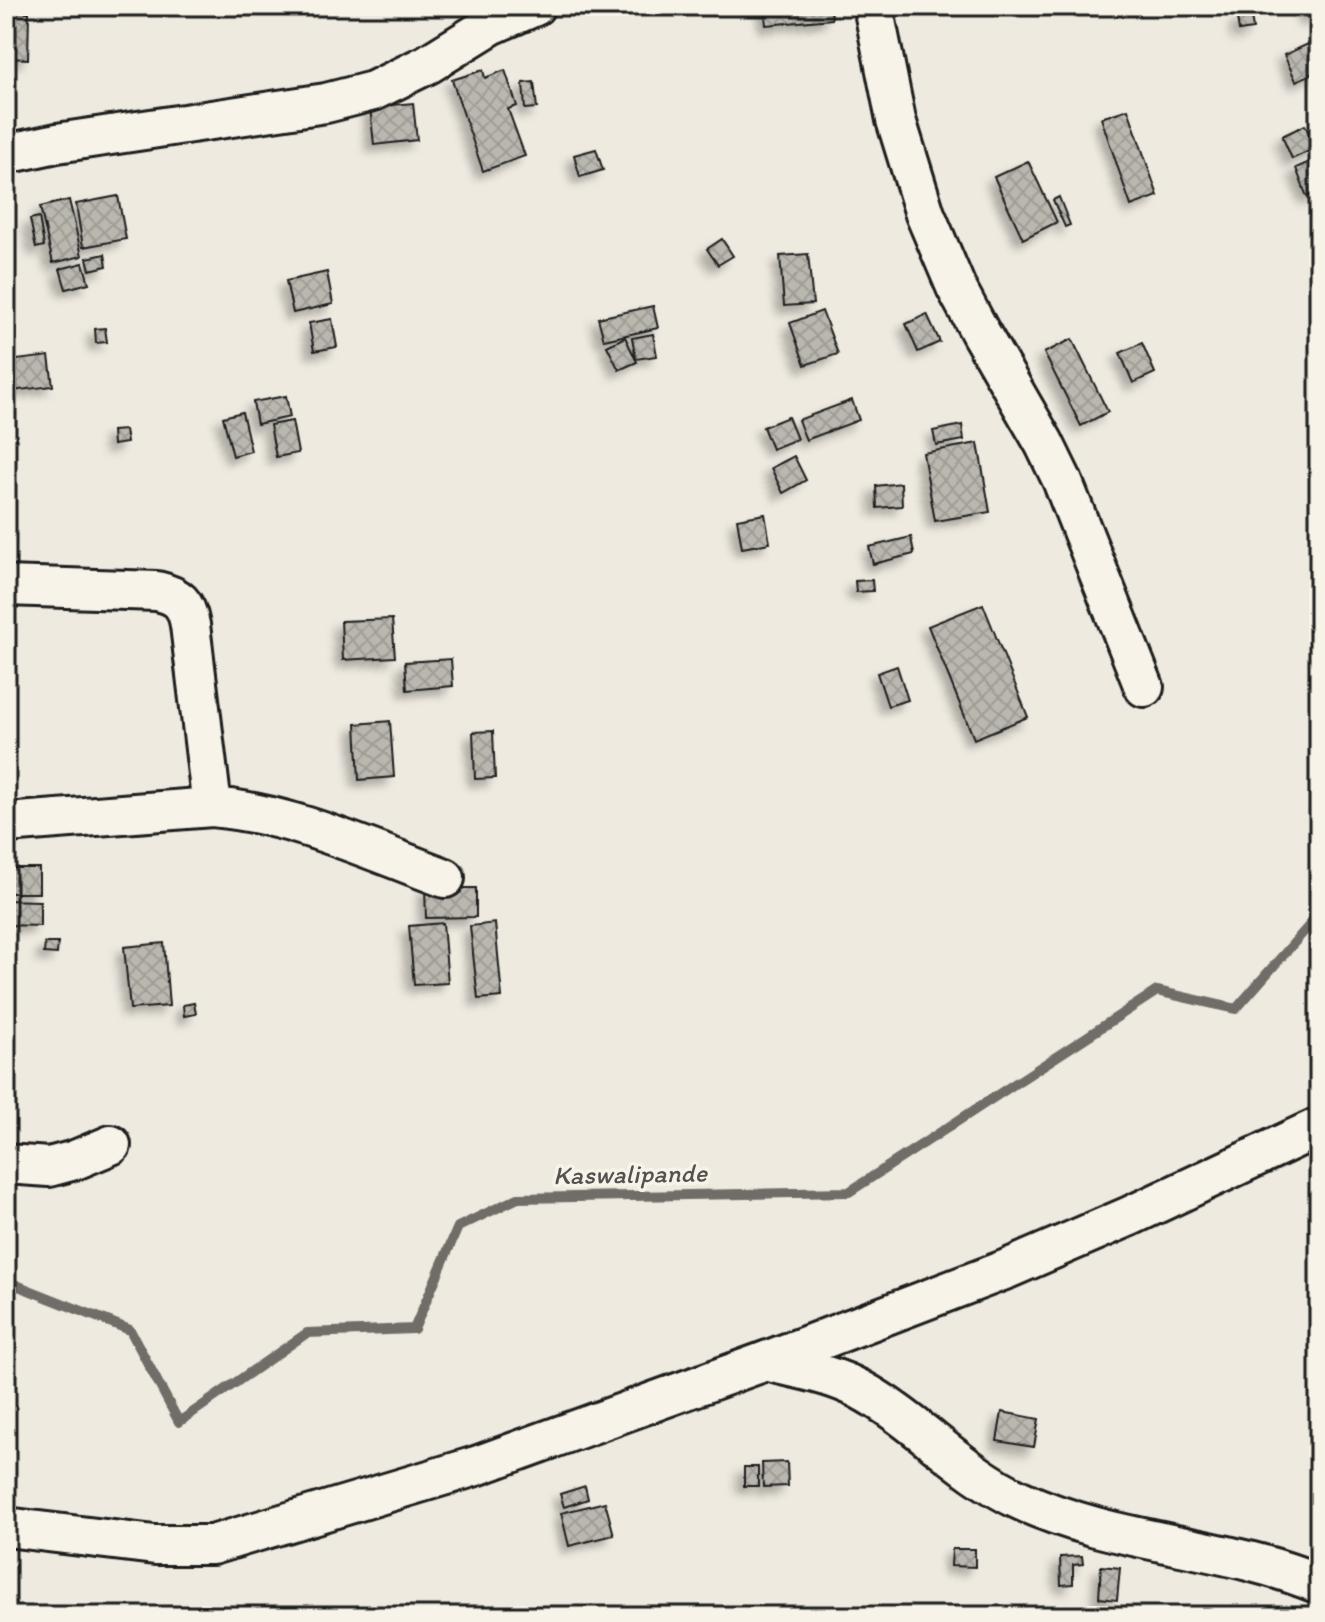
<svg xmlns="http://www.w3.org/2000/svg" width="1325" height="1622" viewBox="0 0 1325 1622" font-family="Itim,sans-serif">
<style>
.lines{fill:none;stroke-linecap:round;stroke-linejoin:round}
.stream{stroke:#6f6d69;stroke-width:10}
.building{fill:url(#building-cross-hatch);stroke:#1c1c1c;stroke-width:2;filter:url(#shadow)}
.minor-casing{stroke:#1c1c1c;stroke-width:44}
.minor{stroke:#f7f3e8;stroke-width:38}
.labels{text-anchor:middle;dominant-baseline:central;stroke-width:7;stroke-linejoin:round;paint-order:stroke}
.water-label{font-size:26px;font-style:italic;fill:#535250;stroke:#f7f3e8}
</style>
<defs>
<pattern id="building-cross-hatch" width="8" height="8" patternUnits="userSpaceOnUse" patternTransform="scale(2)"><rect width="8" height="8" fill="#bab7af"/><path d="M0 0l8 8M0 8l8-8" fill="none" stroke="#9f9d96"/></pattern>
<filter id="shadow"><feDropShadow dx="-7" dy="7" stdDeviation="4" flood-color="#0004"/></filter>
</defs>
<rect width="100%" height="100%" fill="#eeeae0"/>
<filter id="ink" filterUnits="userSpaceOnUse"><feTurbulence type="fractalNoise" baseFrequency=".0125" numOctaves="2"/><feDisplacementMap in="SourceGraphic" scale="16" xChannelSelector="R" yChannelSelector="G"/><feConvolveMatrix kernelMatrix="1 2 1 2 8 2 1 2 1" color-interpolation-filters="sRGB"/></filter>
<g filter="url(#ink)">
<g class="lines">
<!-- stream -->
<polyline class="stream" points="6,1281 130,1330 179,1422 307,1333 414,1329 458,1227 518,1198 849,1192 1157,991 1236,1009 1314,920 1319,920"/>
</g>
<!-- building -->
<g class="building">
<polygon points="764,6 831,6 832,19 766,25"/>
<polygon points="1302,6 1319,6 1319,14 1308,19"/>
<polygon points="6,12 29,12 28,59 6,58"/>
<polygon points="1251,16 1253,29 1239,31 1237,18"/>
<polygon points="1308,44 1319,71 1296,81 1284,55"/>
<polygon points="483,70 485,78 505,70 517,106 508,109 525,156 483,171 452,80"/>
<polygon points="534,82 537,108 525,109 523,83"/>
<polygon points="413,103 417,140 374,145 370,107"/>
<polygon points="1128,109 1158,196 1131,206 1101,118"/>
<polygon points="1305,125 1316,148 1292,159 1282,136"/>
<polygon points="596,149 603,170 580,177 574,155"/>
<polygon points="1316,159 1319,165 1319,192 1307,197 1296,168"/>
<polygon points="1028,161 1057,222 1023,239 994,177"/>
<polygon points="118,196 126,239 83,247 76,204"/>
<polygon points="1059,197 1070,225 1065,227 1053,200"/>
<polygon points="69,200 82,256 53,263 40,207"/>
<polygon points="39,217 44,246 36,248 30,219"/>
<polygon points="722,239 733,256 718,265 707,249"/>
<polygon points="105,254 107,266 90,270 87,258"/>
<polygon points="808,254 813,304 784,306 780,256"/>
<polygon points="83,263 89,283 66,289 60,269"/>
<polygon points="327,272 333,304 293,313 286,281"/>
<polygon points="653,306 658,328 604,340 598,318"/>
<polygon points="822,311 838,354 805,365 790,323"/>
<polygon points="927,314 940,342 918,352 906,324"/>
<polygon points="332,319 337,347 314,351 309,323"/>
<polygon points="105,328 107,342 96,343 95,329"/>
<polygon points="653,334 657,356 636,359 632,338"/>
<polygon points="625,337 637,362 619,370 607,346"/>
<polygon points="1072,339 1108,412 1081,426 1044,353"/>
<polygon points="1142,343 1155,373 1133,383 1120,353"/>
<polygon points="49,356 53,386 12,391 8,361"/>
<polygon points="286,396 290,417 257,424 253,402"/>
<polygon points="852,400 859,420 806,440 798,420"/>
<polygon points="242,412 251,451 233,456 223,417"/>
<polygon points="788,417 797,439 772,449 763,427"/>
<polygon points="292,421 298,453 276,457 270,425"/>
<polygon points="962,425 964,440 936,445 933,431"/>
<polygon points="125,430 127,443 113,445 112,431"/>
<polygon points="978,443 990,512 935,521 923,453"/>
<polygon points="794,456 806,480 783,493 771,468"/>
<polygon points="901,483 902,506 877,508 876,486"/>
<polygon points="765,514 770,543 742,548 737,519"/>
<polygon points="911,537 914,554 873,564 869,547"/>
<polygon points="872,580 873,591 856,592 855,581"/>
<polygon points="983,604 1028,717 974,739 928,626"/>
<polygon points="392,619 395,657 343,660 341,621"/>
<polygon points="451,659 453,686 407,690 405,662"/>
<polygon points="897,666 908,700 888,706 877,673"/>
<polygon points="390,721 394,777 359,780 356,724"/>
<polygon points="493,731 495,778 475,779 473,732"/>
<rect x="6" y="868" width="33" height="25"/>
<polygon points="425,888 476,888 476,917 426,918"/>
<polygon points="6,900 40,901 40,926 6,925"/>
<polygon points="443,923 448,983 414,985 409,926"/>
<polygon points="495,923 502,997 478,999 470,926"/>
<polygon points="45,943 58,943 57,954 44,953"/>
<polygon points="164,943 169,1006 130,1009 124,947"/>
<polygon points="194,1003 196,1014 184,1016 183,1005"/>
<polygon points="1002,1412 1039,1419 1034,1447 997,1441"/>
<polygon points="787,1462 788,1486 763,1487 762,1463"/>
<rect x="744" y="1467" width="14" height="19"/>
<polygon points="585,1486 588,1499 564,1507 560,1494"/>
<polygon points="605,1502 614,1535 569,1546 561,1513"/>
<polygon points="952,1549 975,1549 975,1567 951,1566"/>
<polygon points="1082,1556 1083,1564 1073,1565 1073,1584 1061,1585 1060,1557"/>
<polygon points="1101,1566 1120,1568 1117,1600 1099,1598"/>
</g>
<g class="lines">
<!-- minor casing -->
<g class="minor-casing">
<g id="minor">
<polyline points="873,6 896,120 925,214 956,287 980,332 1044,443 1062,480 1144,687"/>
<polyline points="6,154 57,143 326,103 373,91 428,64 491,25 535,6"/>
<path d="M6 586 157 591C179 596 186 603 190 625L212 807"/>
<path d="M6 823 212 807C293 814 369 850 445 878"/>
<polyline points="6,1164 49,1167 75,1160 111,1145"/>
<path d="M766 1361C797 1369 831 1374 859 1389 917 1420 960 1472 1020 1500 1113 1544 1224 1544 1319 1584"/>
<polyline points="6,1527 155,1545 212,1545 476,1466 766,1361 1007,1269 1130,1216 1319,1127"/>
</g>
</g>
<!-- minor -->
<use href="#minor" class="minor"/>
</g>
</g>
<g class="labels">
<!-- water labels -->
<g class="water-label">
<text transform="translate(630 1174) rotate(-1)">Kaswalipande</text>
</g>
</g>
<!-- margin -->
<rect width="1325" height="1622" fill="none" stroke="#f7f3e8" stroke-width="32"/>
<rect x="16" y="16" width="1293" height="1590" fill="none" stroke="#1c1c1c" stroke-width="3" filter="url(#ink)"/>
</svg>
